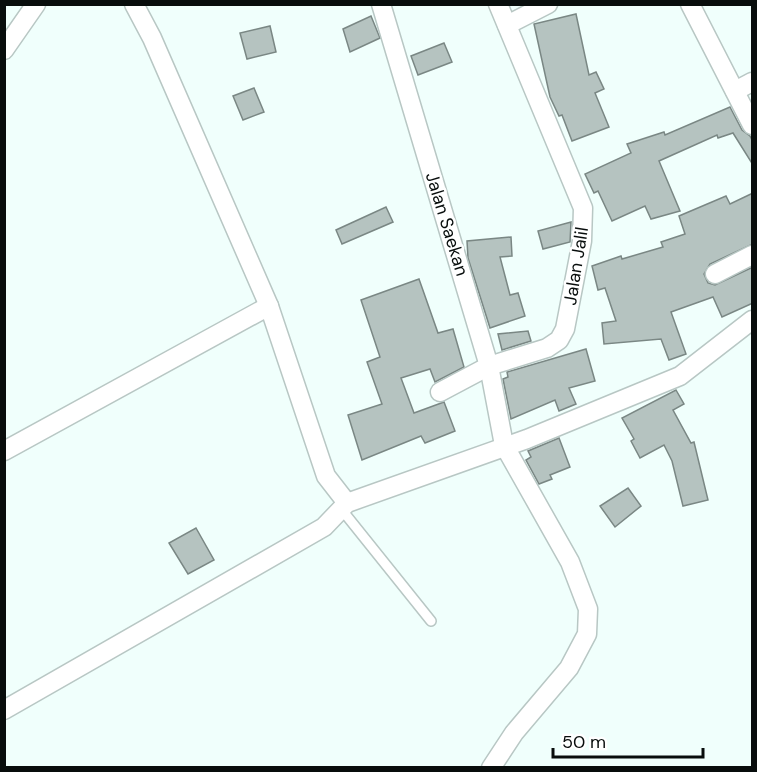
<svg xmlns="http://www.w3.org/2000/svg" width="757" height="772" viewBox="0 0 757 772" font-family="'DM Sans',sans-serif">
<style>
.building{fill:#b5c3c0;stroke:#7a8784;stroke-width:1.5}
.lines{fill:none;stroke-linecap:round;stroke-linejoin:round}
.service-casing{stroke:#b8c7c4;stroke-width:12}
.minor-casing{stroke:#b8c7c4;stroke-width:21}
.service{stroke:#fff;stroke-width:9}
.minor{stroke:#fff;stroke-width:18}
.labels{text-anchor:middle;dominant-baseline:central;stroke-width:5;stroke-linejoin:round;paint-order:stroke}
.street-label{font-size:18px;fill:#080d0c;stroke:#fff}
</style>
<rect width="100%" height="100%" fill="#f0fffc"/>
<!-- building -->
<g class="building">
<polygon points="576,14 589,75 596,72 604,89 595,93 609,127 572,141 562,115 559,116 550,97 534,24"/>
<polygon points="371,16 380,38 350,52 343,29"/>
<polygon points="270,26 276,52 247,59 240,33"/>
<polygon points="444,43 452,62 418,75 411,56"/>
<polygon points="254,88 264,112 243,120 233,96"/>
<polygon points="730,107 742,130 750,136 753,142 753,165 733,133 718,138 717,135 659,161 680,211 651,219 645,206 612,221 598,191 594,193 585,174 631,153 627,144 664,132 665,135"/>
<polygon points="753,193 753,244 710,264 704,274 708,283 715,285 753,267 753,303 722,317 713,297 671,312 686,354 669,360 661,339 604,344 602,323 616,321 605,288 598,290 592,266 621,256 622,259 663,247 661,242 685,234 679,216 726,196 730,204"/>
<polygon points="386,207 393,222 342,244 336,230"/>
<polygon points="571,222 570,242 543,249 538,231"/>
<polygon points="511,237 512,256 500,257 510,295 518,293 525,316 490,328 468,258 467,241"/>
<polygon points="419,279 438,333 453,329 464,367 435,382 430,369 401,378 414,413 444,402 455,431 425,443 421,436 362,460 348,415 382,404 367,362 380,357 361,300"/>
<polygon points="528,331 531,341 502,350 498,334"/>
<polygon points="586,349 595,381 569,388 576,404 559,411 555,400 511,419 503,379 508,377 507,372"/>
<polygon points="676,390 684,404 673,410 691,443 694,442 708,500 683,506 672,461 664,445 640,458 631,441 634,439 622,418"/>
<polygon points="559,438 570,467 550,475 552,479 539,484 526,460 531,457 528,451"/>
<polygon points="628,488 641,506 615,527 600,506"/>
<polygon points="196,528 214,560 188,574 169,543"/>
</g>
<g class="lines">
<!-- service casing -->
<g class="service-casing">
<polyline id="service" points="342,510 431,621"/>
</g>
<!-- minor casing -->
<g class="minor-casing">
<g id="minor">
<polyline points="134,4 152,38 269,306 326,476 347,503"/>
<polyline points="381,4 489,366 504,445 570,562 588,609 587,634 569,668 514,733 491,768"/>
<polyline points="690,4 752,125"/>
<polyline points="507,25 548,4"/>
<polyline points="4,50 36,4"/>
<polyline points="735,91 752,82"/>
<polyline points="715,274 752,255"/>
<polyline points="440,392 489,366 547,348 559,340 565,329 582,241 583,208 498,4"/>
<polyline points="4,451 269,306"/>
<polyline points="4,710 324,527 347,503 527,439 680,376 752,320"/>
</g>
</g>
<!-- service -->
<use href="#service" class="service"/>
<!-- minor -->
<use href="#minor" class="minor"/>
</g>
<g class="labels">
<!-- street labels -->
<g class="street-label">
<text transform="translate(447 224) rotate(73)">Jalan Saekan</text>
<text transform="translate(576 266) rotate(-81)">Jalan Jalil</text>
</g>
</g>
<!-- border -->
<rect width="757" height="772" fill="none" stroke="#080d0c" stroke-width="12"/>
<!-- scale -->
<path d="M553 748v9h150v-9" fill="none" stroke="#080d0c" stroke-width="3"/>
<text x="562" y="748" font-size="18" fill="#080d0c" stroke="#ffffff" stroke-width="4.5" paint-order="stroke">50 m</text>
</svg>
